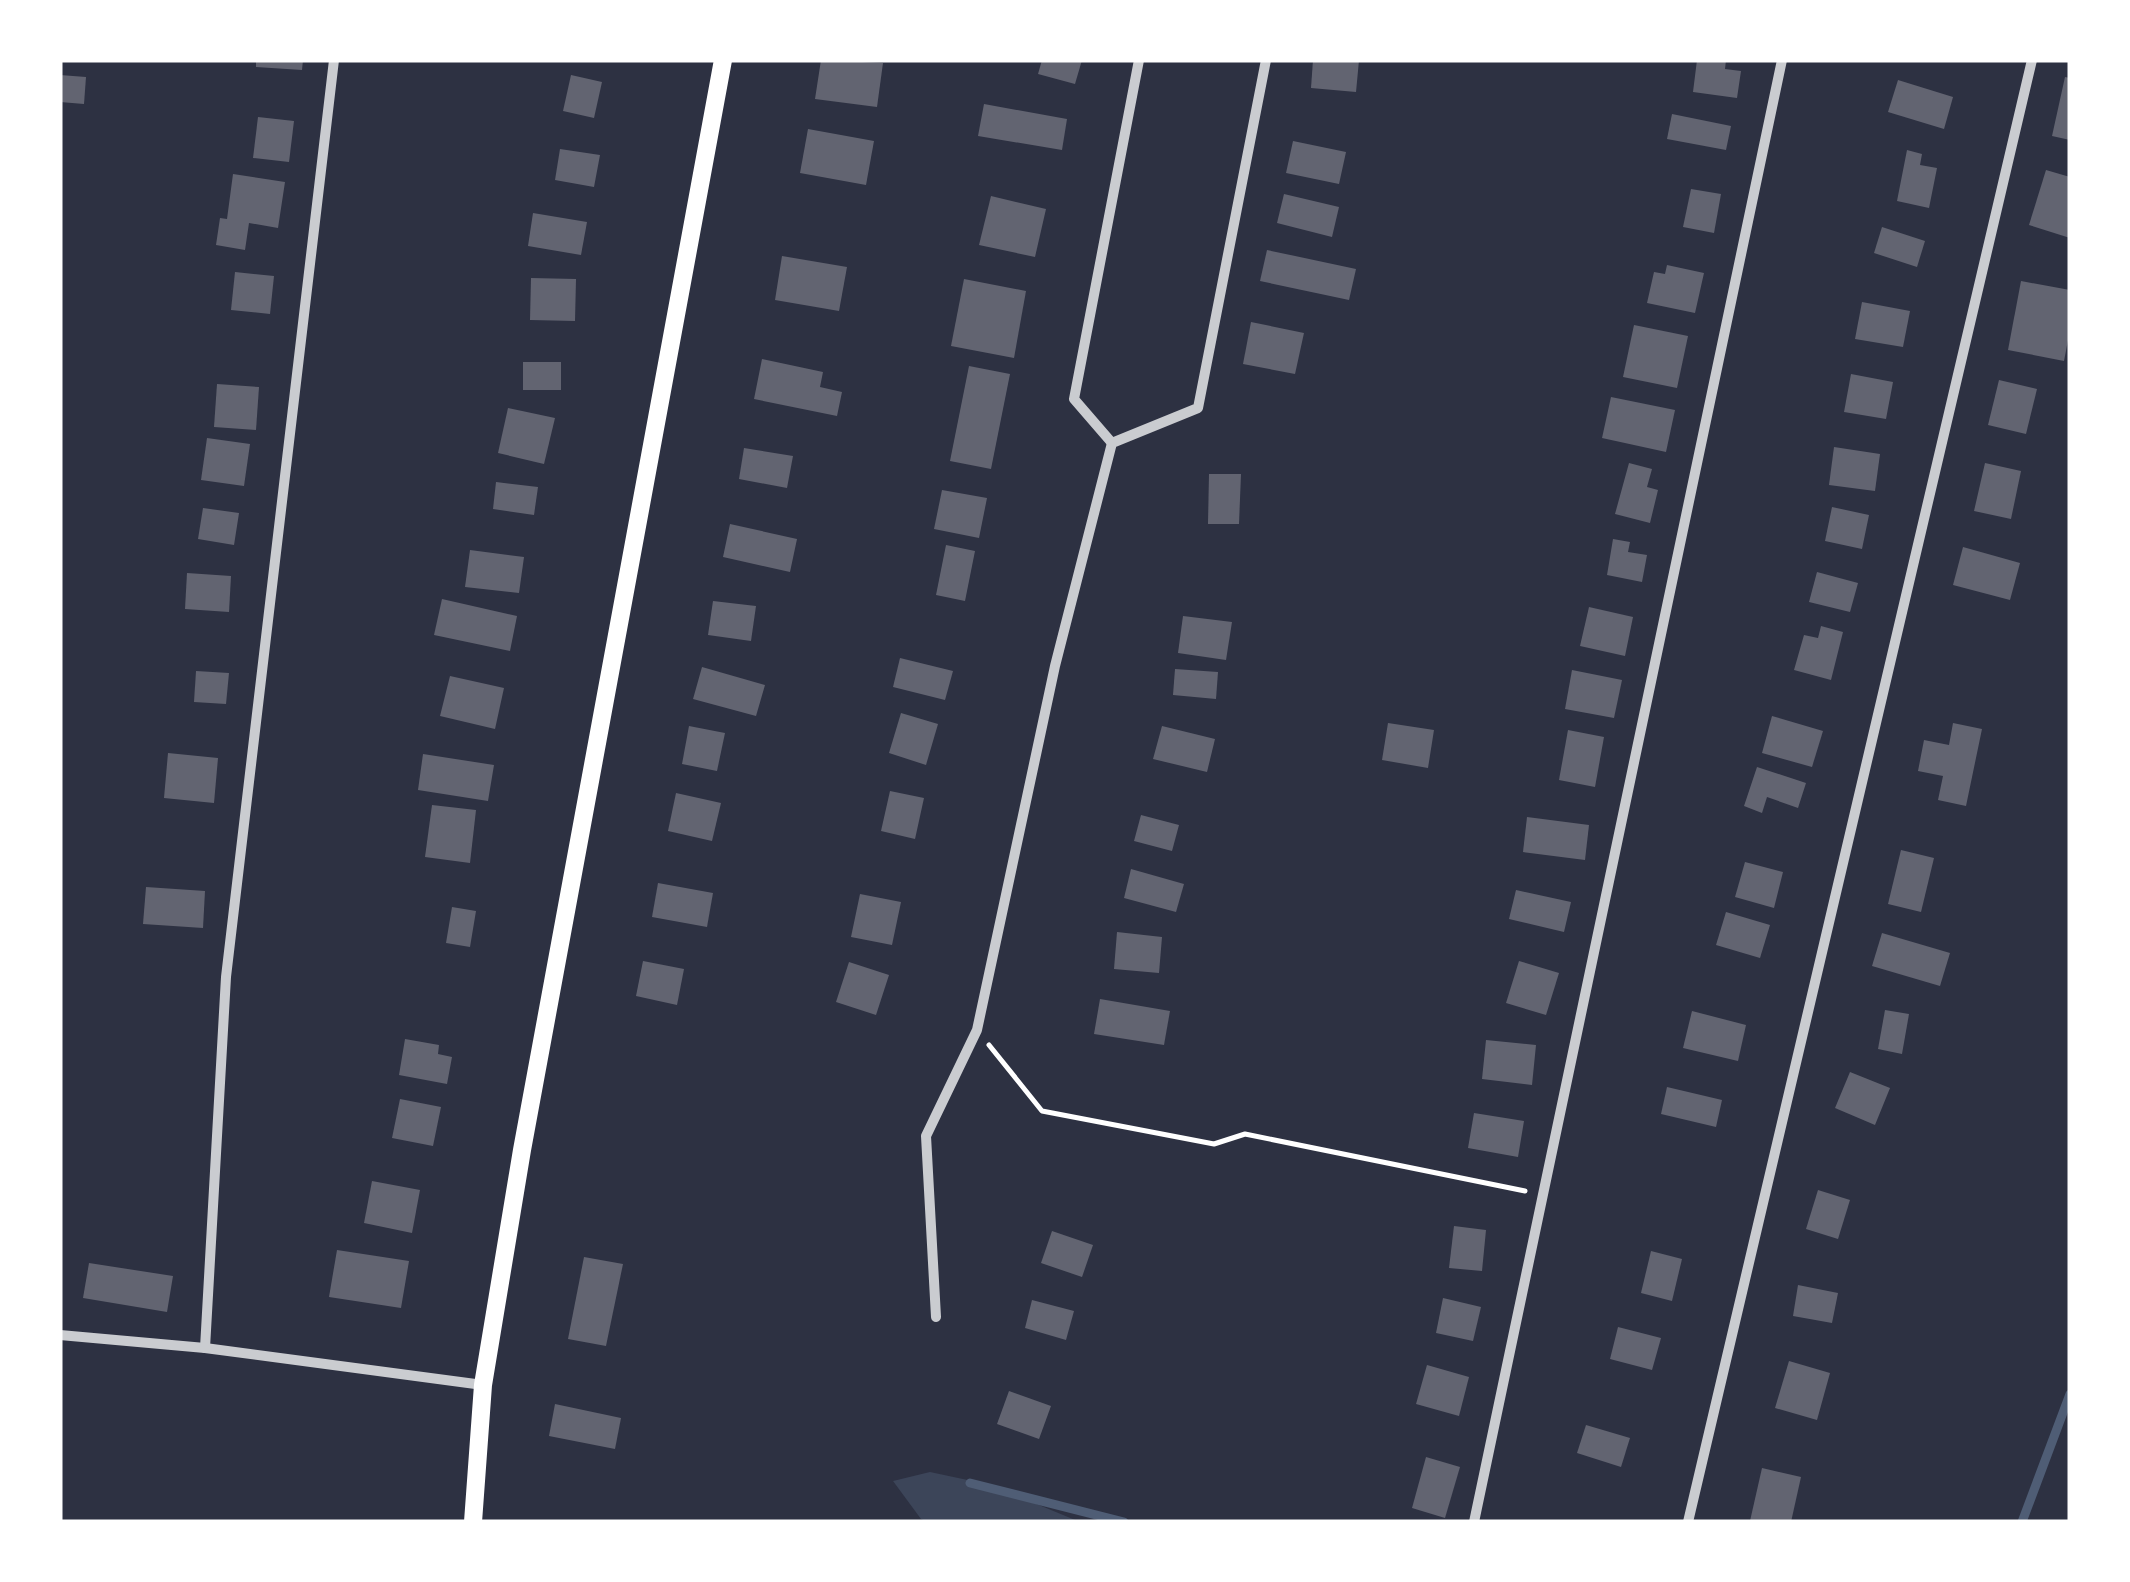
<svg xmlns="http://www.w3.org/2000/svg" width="2130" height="1582" viewBox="0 0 2130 1582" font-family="Helvetica,sans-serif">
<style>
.green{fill:#3c4559}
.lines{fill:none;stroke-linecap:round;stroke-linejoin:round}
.stream{stroke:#4f5d75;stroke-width:9}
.building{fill:#626471}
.path{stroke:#fff;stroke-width:5}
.minor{stroke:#caccd0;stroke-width:10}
.secondary{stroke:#fff;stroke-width:18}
</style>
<rect width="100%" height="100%" fill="#2d3142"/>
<!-- green -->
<polygon class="green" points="930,1472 991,1485 1080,1522 928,1522 921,1519 893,1481"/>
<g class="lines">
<!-- stream -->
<g class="stream">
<polyline points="970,1483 1124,1522"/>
<polyline points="2022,1522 2070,1394"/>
</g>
</g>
<!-- building -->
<g class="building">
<polygon points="256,60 303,60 302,70 256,67"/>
<polygon points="821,60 883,63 877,107 815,99"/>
<polygon points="1042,60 1082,60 1075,84 1038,74"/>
<polygon points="1313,60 1359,60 1356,92 1311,88"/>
<polygon points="1697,60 1726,60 1725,69 1741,71 1737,98 1693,92"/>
<polygon points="60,75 86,77 84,104 60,102"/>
<polygon points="571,75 602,82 594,118 563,111"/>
<polygon points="2065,77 2070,78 2070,140 2052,136"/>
<polygon points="1898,80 1953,97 1944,129 1888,112"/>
<polygon points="984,104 1067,119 1062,150 978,136"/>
<polygon points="1672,114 1731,126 1726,150 1667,139"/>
<polygon points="258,117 294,121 289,162 253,158"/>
<polygon points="808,129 874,141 866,185 800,173"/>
<polygon points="1293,141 1346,152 1339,184 1286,173"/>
<polygon points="560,149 600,155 594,187 555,180"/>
<polygon points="1907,150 1922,154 1920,165 1937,168 1929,208 1897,201"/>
<polygon points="2046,170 2070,177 2070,238 2029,225"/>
<polygon points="233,174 285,182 278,228 249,223 245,250 216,245 220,218 227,219"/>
<polygon points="1691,189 1721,194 1714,233 1683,227"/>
<polygon points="1284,194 1339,207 1332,237 1277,223"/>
<polygon points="991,196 1046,209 1035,257 979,245"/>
<polygon points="533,213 587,222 581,255 528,246"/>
<polygon points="1882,227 1925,241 1917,267 1874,253"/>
<polygon points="1267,250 1356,269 1349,300 1260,281"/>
<polygon points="782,256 847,267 839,311 775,300"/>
<polygon points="1667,265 1704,273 1695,313 1647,303 1654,272 1665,274"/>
<polygon points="235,272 274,276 270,314 231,310"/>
<polygon points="531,278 576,279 575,321 530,320"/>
<polygon points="964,279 1026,291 1014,358 951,346"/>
<polygon points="2021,281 2070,290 2070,330 2064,361 2008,350"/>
<polygon points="1862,302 1910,311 1903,347 1855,339"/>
<polygon points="1251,322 1304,333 1295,374 1243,364"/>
<polygon points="1634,325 1688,336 1677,388 1623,377"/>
<polygon points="762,359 823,372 820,387 842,392 837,416 754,399"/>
<rect x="523" y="362" width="38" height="28"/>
<polygon points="969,366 1010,374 991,469 950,461"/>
<polygon points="1851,374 1893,382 1886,419 1844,412"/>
<polygon points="1999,380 2037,389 2026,434 1988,425"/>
<polygon points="217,384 259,387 256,430 214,427"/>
<polygon points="1611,397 1675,410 1666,452 1602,438"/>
<polygon points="508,408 555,418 544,464 498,453"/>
<polygon points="207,438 250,444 244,486 201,480"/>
<polygon points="1834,447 1880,454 1875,491 1829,485"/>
<polygon points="744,448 793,456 787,488 739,479"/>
<polygon points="1629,463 1652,469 1647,487 1658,490 1650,523 1615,514"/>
<polygon points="1985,463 2021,471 2011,519 1974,511"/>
<polygon points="1209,474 1241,474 1239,524 1208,524"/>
<polygon points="496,482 538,487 534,515 493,509"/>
<polygon points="942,490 987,498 979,538 934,529"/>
<polygon points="1832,507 1869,515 1862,549 1825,541"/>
<polygon points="203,508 239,513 234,545 198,539"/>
<polygon points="730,524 797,539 790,572 723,557"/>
<polygon points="1613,539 1630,542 1628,552 1647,555 1642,582 1607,575"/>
<polygon points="946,545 975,551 965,601 936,595"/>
<polygon points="1963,547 2020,563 2010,600 1953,585"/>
<polygon points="470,550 524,557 519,593 465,587"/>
<polygon points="1817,572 1858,583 1850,612 1809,602"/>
<polygon points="187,573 231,576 229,612 185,609"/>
<polygon points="442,599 517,616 510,651 434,635"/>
<polygon points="713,601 756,606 751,641 708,635"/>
<polygon points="1589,607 1633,617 1625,656 1580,646"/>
<polygon points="1183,616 1232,622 1226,660 1178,653"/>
<polygon points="1821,626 1843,632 1831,680 1794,670 1804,635 1818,638"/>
<polygon points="900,658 953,671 945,700 893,687"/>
<polygon points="702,667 765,685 756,716 693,699"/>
<polygon points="1175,669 1218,672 1216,699 1173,695"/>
<polygon points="1572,670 1622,680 1614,718 1565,709"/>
<polygon points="196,671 229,673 226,704 194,702"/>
<polygon points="450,676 504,688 495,729 440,716"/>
<polygon points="901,713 938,724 926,765 889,753"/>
<polygon points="1772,716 1823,731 1812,767 1762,753"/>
<polygon points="1388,723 1434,730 1428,768 1382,760"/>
<polygon points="1953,723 1982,729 1966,806 1938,800 1943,776 1918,771 1924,740 1949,745"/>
<polygon points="689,726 725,733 717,771 682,764"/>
<polygon points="1162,726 1215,739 1207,772 1153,759"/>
<polygon points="1568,730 1604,737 1595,787 1559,780"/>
<polygon points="168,753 218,758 214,803 164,798"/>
<polygon points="423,754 494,765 488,801 418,790"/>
<polygon points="1757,767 1806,783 1798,808 1767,797 1762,813 1744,806"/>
<polygon points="890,791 924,798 915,839 881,831"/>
<polygon points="676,793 721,803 712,841 668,831"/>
<polygon points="432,805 476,810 470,863 425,857"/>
<polygon points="1141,815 1179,825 1172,851 1134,841"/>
<polygon points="1527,817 1589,825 1585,860 1523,852"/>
<polygon points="1901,850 1934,858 1921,912 1888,904"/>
<polygon points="1745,862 1783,872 1774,908 1735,897"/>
<polygon points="1131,869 1184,884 1176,912 1124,898"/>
<polygon points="658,883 713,893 707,927 652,917"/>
<polygon points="146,887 205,891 203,928 143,924"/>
<polygon points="1516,890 1571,902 1564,932 1509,919"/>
<polygon points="860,894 901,902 892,945 851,937"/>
<polygon points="452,907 476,911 470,947 446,943"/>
<polygon points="1726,912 1770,925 1760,958 1716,945"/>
<polygon points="1117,932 1162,937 1159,973 1114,969"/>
<polygon points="1882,933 1950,953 1940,986 1872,966"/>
<polygon points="643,961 684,969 677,1005 636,996"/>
<polygon points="1519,961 1559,973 1546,1015 1506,1003"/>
<polygon points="849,962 889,975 876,1015 836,1002"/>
<polygon points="1100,999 1170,1011 1164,1045 1094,1034"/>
<polygon points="1885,1010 1909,1014 1902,1054 1878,1049"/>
<polygon points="1692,1011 1746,1025 1738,1061 1683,1048"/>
<polygon points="405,1039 439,1045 438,1054 452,1057 447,1084 399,1075"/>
<polygon points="1486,1040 1536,1045 1532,1085 1482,1079"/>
<polygon points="1850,1072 1890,1088 1875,1125 1835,1108"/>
<polygon points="1667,1087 1722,1100 1716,1127 1661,1114"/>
<polygon points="400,1099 441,1107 433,1146 392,1138"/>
<polygon points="1474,1113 1524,1121 1518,1157 1468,1148"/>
<polygon points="372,1181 420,1190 412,1233 364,1223"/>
<polygon points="1818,1190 1850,1200 1838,1239 1806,1229"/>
<polygon points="1454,1226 1486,1230 1482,1271 1449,1268"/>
<polygon points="1052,1231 1093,1245 1082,1277 1041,1263"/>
<polygon points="337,1250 409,1261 401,1308 329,1297"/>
<polygon points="1651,1251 1682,1259 1672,1301 1641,1293"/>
<polygon points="584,1257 623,1264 606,1346 568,1339"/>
<polygon points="89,1263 173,1276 167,1312 83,1298"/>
<polygon points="1798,1285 1838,1293 1832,1323 1793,1316"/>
<polygon points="1443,1298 1481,1307 1473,1341 1436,1333"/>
<polygon points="1032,1300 1074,1311 1066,1340 1025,1328"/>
<polygon points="1618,1327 1661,1338 1652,1370 1610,1359"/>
<polygon points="1789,1361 1830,1373 1817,1420 1775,1408"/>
<polygon points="1427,1365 1469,1377 1459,1416 1416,1404"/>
<polygon points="1009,1391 1051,1406 1039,1439 997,1424"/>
<polygon points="555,1404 621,1418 615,1449 549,1436"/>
<polygon points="1586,1425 1630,1438 1621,1467 1577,1453"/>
<polygon points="1426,1457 1460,1467 1445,1518 1412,1508"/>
<polygon points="1762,1468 1801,1477 1791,1522 1750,1521"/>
</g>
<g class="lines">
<!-- path -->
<polyline class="path" points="989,1045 1042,1111 1214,1144 1245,1134 1525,1191"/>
<!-- minor -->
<g class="minor">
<polyline points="1112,443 1074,399 1139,60"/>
<polyline points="936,1317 926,1136 977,1030 1055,666 1112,443 1198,408 1266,60"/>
<polyline points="60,1335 205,1348 483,1385"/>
<polyline points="205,1348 226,977 334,60"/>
<polyline points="1474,1522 1782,60"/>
<polyline points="1688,1522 2032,60"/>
</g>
<!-- secondary -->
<polyline class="secondary" points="473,1522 483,1385 522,1150 723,60"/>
</g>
<!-- border -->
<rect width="2130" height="1582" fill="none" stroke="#ffffff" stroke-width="125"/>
</svg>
